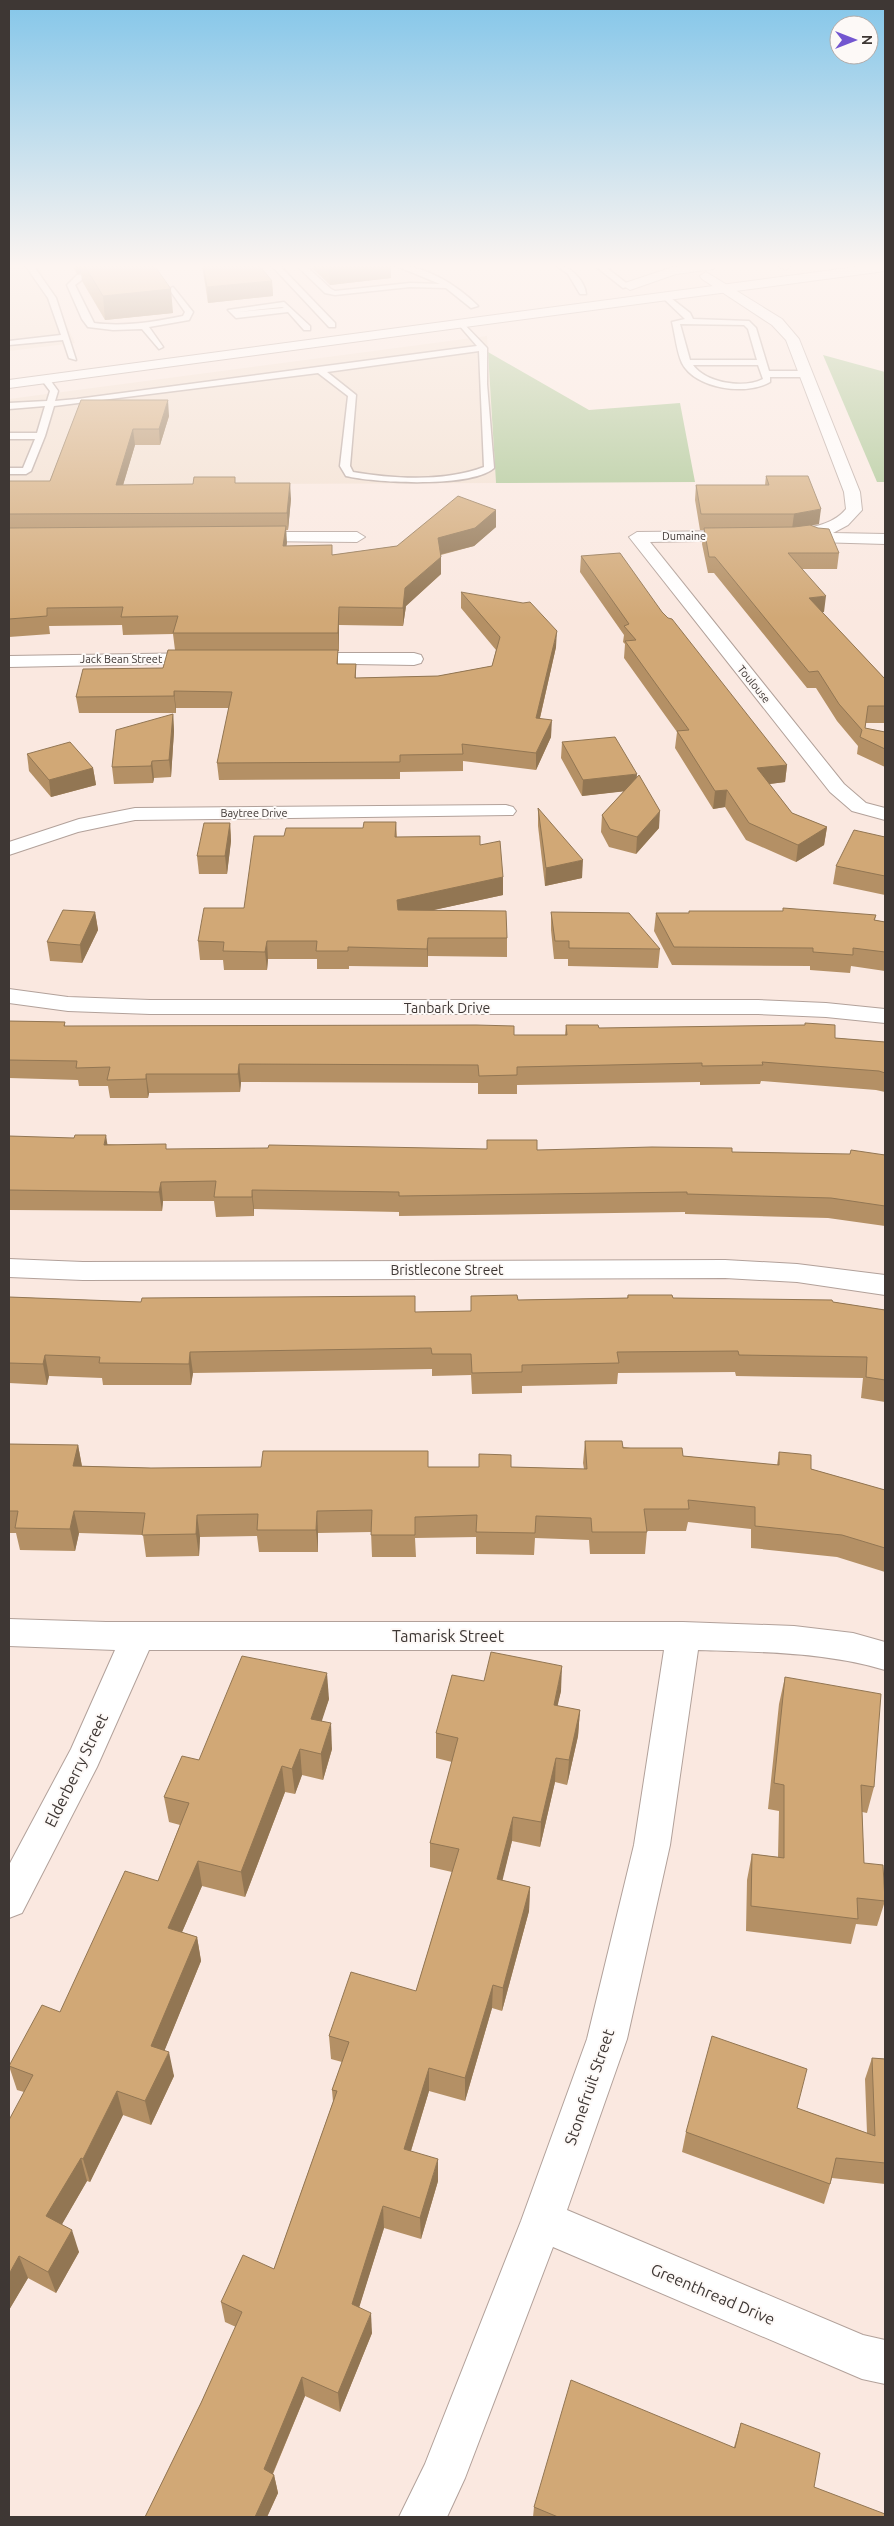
<svg xmlns="http://www.w3.org/2000/svg" width="894" height="2526" viewBox="0 0 894 2526" font-family="Ubuntu,sans-serif">
<style>
.commercial{fill:#f2dfcf}
.forest{fill:#a4c38c}
.lines{fill:none;stroke-linecap:round;stroke-linejoin:round}
.lane-casing{stroke:#b2a19a;stroke-width:3}
.street-casing{stroke:#b2a19a;stroke-width:2}
.primary-casing{stroke:#b2a19a;stroke-width:2}
.lane{fill:#fff;fill-rule:evenodd}
.street{fill:#fff;fill-rule:evenodd}
.primary{fill:#fff;fill-rule:evenodd}
.wall{fill:#b49065}
.shaded-wall{fill:#927653}
.building{fill:#d1a876;stroke:#927653}
.labels{text-anchor:middle;dominant-baseline:central;stroke-width:4;stroke-linejoin:round;paint-order:stroke}
.far-street-label{font-size:11px;fill:#3e3734;stroke:#fdf9f7}
.street-label{font-size:14px;fill:#3e3734;stroke:#fdf9f7}
.near-street-label{font-size:16px;fill:#3e3734;stroke:#fdf9f7}
</style>
<rect width="100%" height="100%" fill="#fae8e0"/>
<!-- commercial -->
<g class="commercial">
<polygon points="9,265 38,265 75,343 9,351"/>
<polygon points="487,336 496,483 9,485 9,399"/>
</g>
<!-- forest -->
<g class="forest">
<polygon points="488,352 589,410 680,403 695,482 496,483"/>
<polygon points="823,355 885,372 885,482 877,482"/>
</g>
<g class="lines">
<!-- lane casing -->
<g class="lane-casing">
<g id="lane">
<polygon points="25,265 33,265 56,298 76,360 69,358 63,340 9,345 9,341 61,335 48,298"/>
<polygon points="271,265 279,265 335,323 335,327 329,327"/>
<path d="M296 265H305L331 289 335 291 410 283 440 284 394 265C425 265 457 285 478 306L471 308 446 288 410 287 335 295 325 293Z"/>
<path d="M556 265C570 265 585 281 586 294H580L568 274Z"/>
<polygon points="594,265 603,265 630,286 623,288"/>
<path d="M102 272H105V276L83 279 75 285 94 323C124 327 153 322 183 316L185 312 169 289 173 287 193 312 189 320 149 327 163 347 159 349 142 329 113 330 88 327 82 319 67 285 77 275Z"/>
<path d="M667 295 690 313 693 319 749 321 756 328 769 371H806L810 374 806 377H770V382C747 396 695 389 682 363 677 353 675 334 672 322L685 319 664 299 663 297ZM680 324 744 325 748 329 757 360H690ZM693 365H758L763 379C743 389 706 383 693 365Z"/>
<path d="M284 302 310 326V330H304L288 312 236 318 228 310ZM282 307 284 308 237 312Z"/>
<path d="M462 322 487 348V384L494 468C471 488 375 483 346 476L340 466 348 396 318 373 54 406 45 436 31 471 26 474H9V468H23L35 439H9V433H37L45 406 9 409V403L47 401 50 391 41 379 42 377H48L58 391 55 401 77 399 477 346 458 324ZM479 351 484 467C445 482 393 479 353 472L350 466 356 395 327 372Z"/>
</g>
</g>
<!-- street casing -->
<g class="street-casing">
<g id="street">
<polygon points="687,265 719,265 713,269 676,274 630,290 624,286 625,283 670,268"/>
<polygon points="776,265 791,265 791,266 785,270"/>
<path d="M706 272 782 319 799 339 860 492 862 510 848 525 833 533 885 534V544L816 542 809 538 793 541 785 536 787 532C808 527 831 527 846 509L844 492 786 340 772 325 702 279 700 276Z"/>
<polygon points="740,531 746,532 748,536 746,540 650,542 844,784 866,803 885,808 885,820 852,811 830,792 629,537 637,532"/>
<polygon points="248,532 357,532 365,537 357,542 242,541 240,537"/>
<polygon points="202,653 209,655 211,659 209,663 9,667 9,656"/>
<polygon points="300,653 414,653 421,655 423,659 421,663 414,665 293,663 291,659 293,655"/>
<polygon points="506,805 513,807 516,811 513,815 135,820 78,832 9,855 9,842 79,819 135,808"/>
<polygon points="9,989 68,997 150,1000 758,1000 826,1003 885,1009 885,1023 826,1017 758,1014 150,1014 68,1011 9,1003"/>
<polygon points="9,1259 83,1262 725,1260 797,1264 885,1275 885,1295 797,1282 725,1278 83,1280 9,1277"/>
<path d="M9 1619 106 1622H683L794 1626 853 1633 885 1642V1670C824 1652 761 1652 698 1650L670 1845 627 2039 567 2210 863 2335 885 2340V2384L862 2379 553 2247 465 2478 447 2517H399L425 2464 521 2221 587 2039 634 1845 664 1650H149L97 1767 22 1913 9 1918V1865L71 1749 115 1650 9 1646Z"/>
</g>
</g>
<!-- primary casing -->
<g class="primary-casing">
<polygon id="primary" points="870,265 885,265 885,271 9,388 9,380"/>
</g>
<!-- lane -->
<use href="#lane" class="lane"/>
<!-- street -->
<use href="#street" class="street"/>
<!-- primary -->
<use href="#primary" class="primary"/>
</g>
<!-- wall -->
<g class="wall">
<polygon points="72,265 154,265 173,313 105,320 82,281 81,273 77,274"/>
<polygon points="202,265 259,265 272,281 273,296 208,303"/>
<polygon points="310,265 391,265 391,278 330,285 310,266"/>
<polygon points="81,400 169,416 160,445 135,445 123,485 193,484 236,483 291,499 288,530 286,530 286,546 332,555 397,546 496,510 496,527 474,546 441,555 441,574 406,606 403,626 339,625 339,651 338,651 338,664 356,664 356,678 438,676 492,666 496,650 461,608 461,592 556,647 540,718 551,737 536,770 463,761 463,771 400,772 400,779 219,780 217,763 229,708 176,708 176,713 79,713 76,697 163,668 175,650 173,634 123,635 122,625 49,626 50,634 9,637 9,481 50,481"/>
<polygon points="766,476 819,524 811,525 839,553 837,569 802,569 824,612 822,612 885,679 885,723 866,723 865,728 885,732 885,767 857,754 858,746 837,721 816,688 807,688 714,573 708,573 702,544 704,530 700,530 695,500 696,485 765,485"/>
<polygon points="581,556 662,612 787,765 785,782 769,784 792,813 827,827 824,845 796,862 746,840 725,807 713,809 675,748 677,732 624,658 625,644 623,642 624,635 580,572"/>
<polygon points="173,714 174,731 171,777 154,778 153,783 114,784 112,767"/>
<polygon points="562,742 637,778 659,828 636,854 609,847 601,832 602,815 624,791 582,796 561,758"/>
<polygon points="27,754 93,768 96,785 51,797 29,771"/>
<polygon points="538,808 582,878 545,886 538,826"/>
<polygon points="396,822 397,837 480,845 503,877 503,895 433,910 507,938 507,957 428,956 428,967 349,966 349,969 317,969 317,959 268,959 267,970 224,970 223,960 200,960 198,941 244,908 284,836 363,828"/>
<polygon points="230,823 231,841 227,874 199,874 197,856"/>
<polygon points="885,837 885,895 833,884 836,866"/>
<polygon points="689,911 876,915 875,920 885,922 885,971 851,966 850,973 810,970 810,966 672,965 654,931 656,913 689,913"/>
<polygon points="95,912 98,930 82,963 50,961 47,942"/>
<polygon points="551,912 660,949 658,968 568,966 568,959 554,959 551,930"/>
<polygon points="9,1021 65,1022 65,1026 514,1035 565,1035 566,1025 599,1028 835,1038 885,1042 885,1092 876,1090 761,1081 760,1084 700,1085 700,1082 517,1085 517,1094 478,1094 478,1083 241,1082 240,1092 149,1093 148,1098 110,1098 108,1086 79,1086 78,1080 9,1078"/>
<polygon points="9,1136 167,1149 537,1150 732,1152 885,1155 885,1226 828,1218 685,1214 685,1212 399,1216 399,1212 254,1209 254,1216 216,1217 214,1201 163,1201 162,1211 9,1210"/>
<polygon points="628,1295 673,1298 833,1302 885,1310 885,1402 861,1398 863,1378 736,1376 735,1372 618,1373 617,1384 522,1386 522,1393 472,1394 471,1375 432,1376 432,1369 193,1373 191,1385 103,1385 102,1378 49,1376 47,1385 9,1383 9,1297 415,1312 471,1311 471,1296 518,1300 627,1298"/>
<polygon points="585,1441 683,1456 777,1465 779,1452 811,1469 885,1490 885,1572 837,1557 751,1548 751,1529 688,1522 686,1531 647,1531 645,1554 590,1554 589,1540 535,1538 534,1555 476,1554 476,1537 415,1538 416,1557 372,1557 371,1532 318,1533 318,1552 259,1552 257,1536 200,1537 199,1556 146,1557 143,1535 79,1533 75,1551 20,1550 16,1533 9,1533 9,1444 78,1445 82,1466 151,1468 511,1467 584,1469 583,1463"/>
<polygon points="785,1677 874,1787 867,1813 862,1812 864,1863 885,1901 877,1926 856,1924 851,1944 746,1931 747,1880 752,1854 778,1857 779,1811 768,1809 779,1704"/>
<polygon points="484,1681 561,1691 557,1706 580,1710 578,1736 567,1785 555,1782 540,1847 512,1841 502,1880 530,1887 529,1911 502,2011 492,2008 465,2101 429,2091 411,2151 438,2181 421,2239 384,2228 359,2307 372,2333 340,2412 305,2396 273,2474 274,2475 278,2493 267,2517 145,2517 201,2403 236,2327 225,2322 221,2302 274,2269 333,2102 332,2090 342,2062 331,2059 329,2036 416,1991 452,1872 430,1867 430,1843 452,1762 436,1758 436,1733"/>
<polygon points="329,1699 321,1721 332,1749 323,1780 302,1775 295,1794 285,1792 245,1897 202,1886 182,1932 197,1937 201,1961 164,2051 174,2076 151,2125 123,2115 90,2182 87,2181 62,2224 79,2252 56,2293 28,2278 9,2310 24,2092 17,2090 9,2066 60,2012 158,1881 180,1825 169,1822 164,1797 199,1760"/>
<polygon points="872,2058 885,2059 885,2184 832,2178 824,2204 682,2152 686,2132 797,2108 867,2133 865,2079"/>
<polygon points="741,2423 814,2487 885,2517 533,2517 534,2507 734,2447"/>
</g>
<!-- shaded-wall -->
<g class="shaded-wall">
<polygon points="76,265 80,265 81,273 77,274"/>
<polygon points="343,265 391,265 391,278 330,285 329,267"/>
<polygon points="272,281 273,296 208,303 207,287"/>
<polygon points="171,289 173,313 105,320 103,296"/>
<polygon points="168,400 169,416 160,445 159,429"/>
<polygon points="133,429 135,445 118,502 116,485"/>
<polygon points="290,483 291,499 288,530 287,513"/>
<polygon points="821,509 819,524 792,529 794,514"/>
<polygon points="496,510 496,527 474,546 438,555 438,538"/>
<polygon points="286,526 287,543 284,563 283,546"/>
<polygon points="441,557 441,574 406,606 403,626 403,608 405,588"/>
<polygon points="826,596 824,612 807,614 809,598"/>
<polygon points="339,607 339,651 338,633"/>
<polygon points="557,631 556,647 536,735 536,718"/>
<polygon points="174,691 176,708 176,713 174,696"/>
<polygon points="173,714 174,731 171,777 169,760"/>
<polygon points="552,720 551,737 536,770 536,753"/>
<polygon points="152,761 154,778 153,783 151,766"/>
<polygon points="787,765 785,782 755,786 757,768"/>
<polygon points="93,768 96,785 51,797 49,780"/>
<polygon points="637,774 636,790 582,796 583,780"/>
<polygon points="727,790 725,807 713,809 715,791"/>
<polygon points="660,811 659,828 636,854 637,837"/>
<polygon points="230,823 231,841 227,874 225,856"/>
<polygon points="827,827 824,845 796,862 798,845"/>
<polygon points="583,860 582,878 545,886 546,868"/>
<polygon points="503,877 503,895 397,918 397,900"/>
<polygon points="95,912 98,930 82,963 80,945"/>
<polygon points="428,938 428,967 427,949"/>
<polygon points="267,941 268,959 267,970 265,952"/>
<polygon points="239,1064 241,1082 240,1092 238,1074"/>
<polygon points="146,1074 149,1093 148,1098 146,1079"/>
<polygon points="106,1135 109,1155 104,1145"/>
<polygon points="161,1182 163,1201 162,1211 159,1192"/>
<polygon points="252,1190 254,1209 254,1216 252,1197"/>
<polygon points="190,1352 193,1373 191,1385 189,1364"/>
<polygon points="45,1355 49,1376 47,1385 43,1364"/>
<polygon points="78,1445 82,1467 73,1466"/>
<polygon points="74,1511 79,1533 75,1551 70,1529"/>
<polygon points="317,1511 318,1533 318,1552 316,1530"/>
<polygon points="197,1515 200,1537 199,1556 196,1534"/>
<polygon points="562,1666 561,1691 552,1730 554,1705"/>
<polygon points="327,1673 329,1699 314,1745 311,1719"/>
<polygon points="580,1710 578,1736 567,1785 569,1760"/>
<polygon points="331,1723 332,1749 323,1780 321,1754"/>
<polygon points="300,1749 302,1775 295,1794 292,1769"/>
<polygon points="556,1758 555,1782 540,1847 541,1822"/>
<polygon points="282,1766 285,1792 245,1897 241,1872"/>
<polygon points="513,1817 512,1841 497,1903 497,1879"/>
<polygon points="198,1861 202,1886 173,1953 168,1928"/>
<polygon points="530,1887 529,1911 502,2011 503,1988"/>
<polygon points="197,1937 201,1961 157,2069 151,2046"/>
<polygon points="493,1985 492,2008 465,2101 465,2078"/>
<polygon points="169,2052 174,2076 151,2125 145,2101"/>
<polygon points="429,2068 429,2091 405,2170 404,2149"/>
<polygon points="117,2091 123,2115 90,2182 83,2159"/>
<polygon points="81,2158 87,2181 54,2238 46,2216"/>
<polygon points="438,2159 438,2181 421,2239 420,2218"/>
<polygon points="383,2206 384,2228 354,2324 352,2304"/>
<polygon points="72,2230 79,2252 56,2293 48,2272"/>
<polygon points="19,2256 28,2278 9,2310 9,2274"/>
<polygon points="371,2313 372,2333 340,2412 338,2393"/>
<polygon points="302,2377 305,2396 267,2487 264,2469"/>
<polygon points="274,2475 278,2493 267,2517 255,2517"/>
</g>
<!-- building -->
<g class="building">
<polygon points="84,265 154,265 171,289 103,296"/>
<polygon points="203,265 259,265 272,281 207,287"/>
<polygon points="327,265 343,265 329,267"/>
<polygon points="81,400 168,400 159,429 133,429 116,485 193,484 194,477 235,477 235,483 290,483 287,513 9,514 9,481 50,481"/>
<polygon points="766,476 808,476 821,509 794,514 701,514 696,485 769,485"/>
<polygon points="458,496 496,510 475,528 438,538 441,557 405,588 403,608 339,607 338,633 173,633 178,616 121,617 123,607 47,608 47,616 9,619 9,528 286,526 283,546 332,545 332,555 397,546"/>
<polygon points="810,525 818,528 829,529 839,553 788,553 826,596 809,598 885,679 885,706 868,706 865,728 885,732 885,749 860,737 862,730 839,704 818,671 809,672 715,557 709,557 704,528 794,527"/>
<polygon points="620,553 662,612 668,618 672,619 787,765 757,768 792,813 827,827 798,845 749,823 727,790 715,791 677,731 689,730 625,641 636,640 624,626 629,624 581,556"/>
<polygon points="461,592 523,603 530,602 557,631 536,718 552,720 536,753 462,744 463,754 400,755 400,762 217,763 232,692 174,691 174,696 76,697 83,669 163,668 168,650 338,650 337,664 356,664 355,678 438,676 492,666 500,637"/>
<polygon points="173,714 169,760 152,761 151,766 112,767 116,730"/>
<polygon points="615,737 637,774 583,780 562,742"/>
<polygon points="70,742 93,768 49,780 27,754"/>
<polygon points="639,775 660,811 637,837 610,829 602,815"/>
<polygon points="538,808 583,860 546,868"/>
<polygon points="364,822 396,822 395,837 480,836 480,845 500,841 503,877 397,900 398,910 506,911 507,938 428,938 427,949 348,947 348,951 316,951 317,941 267,941 265,952 223,951 224,942 198,941 204,908 244,908 254,836 284,836 286,828 363,828"/>
<polygon points="204,823 230,823 225,856 197,856"/>
<polygon points="854,830 885,837 885,876 836,866"/>
<polygon points="783,908 876,915 874,920 885,922 885,952 853,948 853,955 813,952 813,948 674,947 656,913 689,913 689,911 783,911"/>
<polygon points="63,910 95,912 80,945 47,942"/>
<polygon points="551,912 629,913 660,949 569,948 569,941 555,941"/>
<polygon points="9,1021 65,1022 64,1026 476,1025 514,1026 514,1035 567,1035 566,1025 598,1025 599,1028 805,1025 805,1023 835,1025 835,1038 885,1042 885,1073 879,1071 762,1062 763,1065 702,1066 702,1063 517,1067 517,1075 479,1076 478,1065 239,1064 238,1074 146,1074 146,1079 107,1080 110,1067 76,1068 77,1061 9,1060"/>
<polygon points="75,1135 106,1135 104,1145 166,1144 166,1149 268,1148 269,1145 487,1149 487,1140 537,1140 537,1150 652,1147 732,1148 732,1152 850,1154 851,1150 885,1155 885,1206 831,1198 687,1194 687,1192 399,1196 399,1192 252,1190 252,1197 214,1197 216,1181 161,1182 159,1192 9,1190 9,1136 74,1138"/>
<polygon points="517,1295 518,1300 628,1298 628,1295 672,1295 673,1298 832,1300 833,1302 885,1310 885,1380 866,1377 867,1357 739,1355 738,1351 617,1352 619,1363 522,1365 522,1372 472,1373 471,1354 432,1354 431,1348 190,1352 189,1364 99,1363 100,1357 45,1355 43,1364 9,1363 9,1297 141,1302 142,1298 415,1296 415,1312 471,1311 471,1296"/>
<polygon points="585,1441 622,1441 623,1448 682,1448 683,1456 779,1465 779,1452 811,1455 811,1469 885,1490 885,1548 842,1535 755,1526 755,1507 688,1500 689,1509 644,1509 647,1532 592,1532 591,1518 536,1516 535,1533 476,1532 477,1515 415,1517 415,1535 371,1535 372,1510 317,1511 316,1530 257,1530 258,1514 197,1515 196,1534 142,1535 145,1513 74,1511 70,1529 15,1528 18,1511 9,1511 9,1444 78,1445 73,1466 151,1468 261,1467 263,1451 428,1451 428,1467 479,1467 479,1454 511,1455 511,1467 587,1469"/>
<polygon points="491,1652 562,1666 554,1705 580,1710 569,1760 556,1758 541,1822 513,1817 497,1879 530,1887 503,1988 493,1985 465,2078 429,2068 404,2149 438,2159 420,2218 383,2206 352,2304 371,2313 338,2393 302,2377 264,2469 274,2475 255,2517 145,2517 201,2403 242,2312 221,2302 243,2255 274,2269 337,2091 332,2090 349,2042 329,2036 351,1972 416,1991 459,1849 430,1843 458,1738 436,1733 452,1675 484,1681"/>
<polygon points="242,1656 327,1673 311,1719 331,1723 321,1754 300,1749 292,1769 282,1766 241,1872 198,1861 168,1928 197,1937 151,2046 169,2052 145,2101 117,2091 83,2159 81,2158 46,2216 72,2230 48,2272 19,2256 9,2274 9,2120 33,2075 9,2066 42,2005 60,2012 125,1871 158,1881 189,1803 164,1797 182,1756 199,1760"/>
<polygon points="785,1677 881,1694 874,1787 861,1785 864,1863 883,1865 885,1901 857,1898 858,1919 751,1906 752,1854 784,1858 784,1785 774,1783"/>
<polygon points="712,2036 807,2069 797,2108 875,2136 872,2058 885,2059 885,2163 836,2158 830,2184 686,2132"/>
<polygon points="571,2380 735,2448 741,2423 820,2453 814,2487 885,2514 885,2517 558,2517 534,2507"/>
</g>
<!-- sky -->
<linearGradient id="sky" x2="0" y2="1"><stop stop-color="#84c6e9"/><stop offset="0.43" stop-color="#fdf5f1"/><stop offset="1" stop-color="#fdf5f1" stop-opacity="0"/></linearGradient>
<rect width="894" height="619" fill="url(#sky)"/>
<g class="labels">
<!-- far-street labels -->
<g class="far-street-label">
<text x="684" y="536">Dumaine</text>
<text x="121" y="659">Jack Bean Street</text>
<text transform="translate(754 684) rotate(51)">Toulouse</text>
<text x="254" y="813">Baytree Drive</text>
</g>
<!-- street labels -->
<g class="street-label">
<text x="447" y="1008">Tanbark Drive</text>
<text x="447" y="1270">Bristlecone Street</text>
</g>
<!-- near-street labels -->
<g class="near-street-label">
<text x="448" y="1636">Tamarisk Street</text>
<text transform="translate(76 1770) rotate(-64)">Elderberry Street</text>
<text transform="translate(589 2087) rotate(-71)">Stonefruit Street</text>
<text transform="translate(713 2294) rotate(23)">Greenthread Drive</text>
</g>
</g>
<!-- border -->
<rect width="894" height="2526" fill="none" stroke="#3e3734" stroke-width="20"/>
<!-- north arrow -->
<g transform="translate(854 40) rotate(90)"><circle r="24" fill="#fdf9f7" stroke="#b1aba9"/>
<path d="M0-4L9 19L0 12L-9 19Z" fill="#7356d0"/>
<text y="-8" font-size="14" font-weight="bold" text-anchor="middle" fill="#3e3734">N</text>
</g>
</svg>
